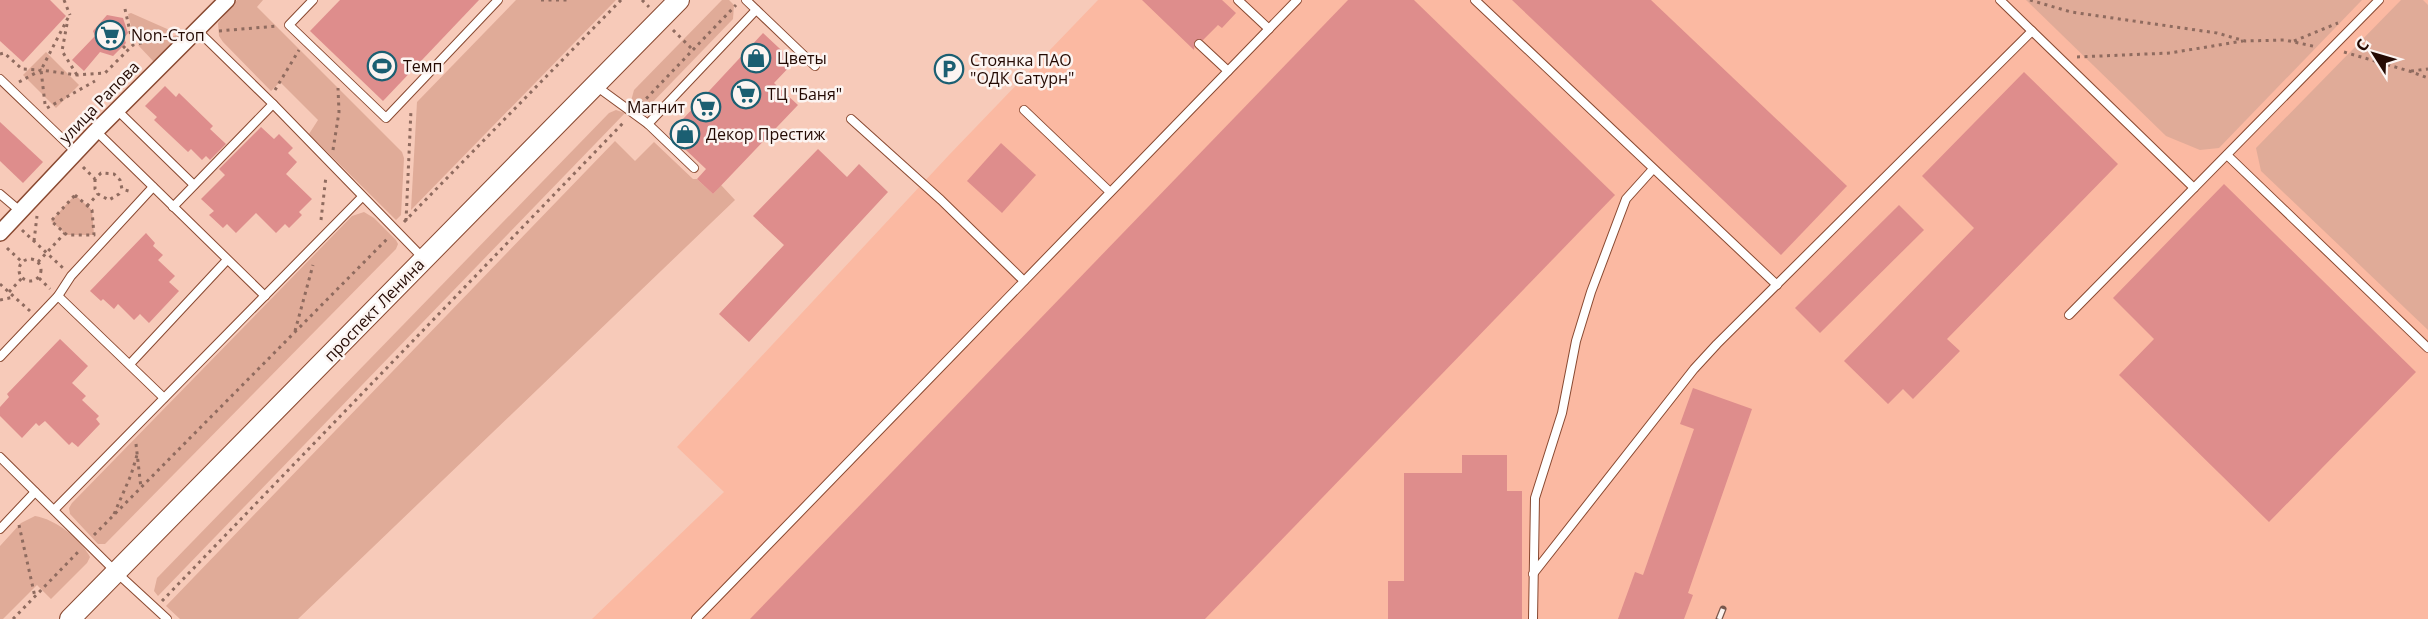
<svg xmlns="http://www.w3.org/2000/svg" width="2428" height="619" viewBox="0 0 2428 619" font-family="'Open Sans',sans-serif">
<style>
.built{fill:#fbb9a2}
.green{fill:#e0ab98}
.building{fill:#de8d8c}
.lines{fill:none;stroke-linecap:round;stroke-linejoin:round}
.lane-casing{stroke:#894931;stroke-width:10}
.street-casing{stroke:#894931;stroke-width:18}
.secondary-casing{stroke:#894931;stroke-width:22}
.path{stroke:#8f6b5f;stroke-width:3;stroke-dasharray:3 4.5;stroke-linecap:butt}
.lane{stroke:#fff;stroke-width:8}
.street{stroke:#fff;stroke-width:15}
.secondary{stroke:#fff;stroke-width:20}
.rail-casing{stroke:#78574c;stroke-width:7}
.rail{stroke:#fcf4f1;stroke-width:4.5;stroke-dasharray:14;stroke-linecap:butt}
.labels{text-anchor:middle;dominant-baseline:central;stroke-width:5;stroke-linejoin:round;paint-order:stroke}
.poi-label{font-size:16px;fill:#240a03;stroke:#fcf4f1;text-anchor:start}
.street-label{font-size:16px;fill:#240a03;stroke:#fcf4f1}
</style>
<rect width="100%" height="100%" fill="#f7cab9"/>
<!-- built -->
<polygon class="built" points="1098,0 2428,0 2428,619 592,619 724,492 677,447 949,155"/>
<!-- green -->
<g class="green">
<polygon points="237,0 263,0 257,7 402,152 404,158 401,215 396,220 309,134 318,120 280,82 271,91 223,42 219,36 218,23"/>
<polygon points="516,0 616,0 411,210 417,102"/>
<polygon points="722,0 729,0 734,5 733,19 647,108 634,105 631,101 634,90"/>
<polygon points="2026,0 2362,0 2219,148 2200,150 2166,136"/>
<polygon points="2401,0 2423,0 2428,5 2428,330 2261,171 2256,148"/>
<polygon points="131,13 174,32 138,41 138,34 132,30 128,14"/>
<polygon points="177,35 179,37 154,62 138,45"/>
<polygon points="46,52 79,85 56,108 23,75"/>
<polygon points="616,110 625,113 158,596 154,591 157,578 609,113"/>
<polygon points="615,141 635,161 654,142 693,179 697,179 713,194 721,185 735,200 298,619 180,619 166,606"/>
<polygon points="75,195 92,210 94,235 67,235 51,221"/>
<polygon points="364,212 374,218 396,240 398,244 396,249 105,544 98,544 70,514 69,508 72,503 352,216"/>
<path d="M35 516C55 519 81 539 90 557L87 563 51 599 37 585 3 619H0V546L21 523Z"/>
</g>
<!-- building -->
<g class="building">
<polygon points="0,0 50,0 66,16 23,62 0,41"/>
<polygon points="340,0 479,0 383,101 310,31"/>
<polygon points="1142,0 1222,0 1236,13 1222,28 1218,25 1203,40 1195,40 1194,50"/>
<polygon points="1348,0 1414,0 1615,195 1205,619 750,619"/>
<polygon points="1512,0 1651,0 1847,186 1781,255"/>
<polygon points="107,15 123,18 128,33 124,38 126,43 113,56 100,52 84,71 72,60 95,36 93,31"/>
<polygon points="763,33 794,62 774,83 798,105 713,194 697,179 706,169 669,134"/>
<polygon points="2024,72 2118,164 1947,339 1960,351 1913,399 1903,389 1888,404 1844,361 1974,228 1922,176"/>
<polygon points="165,86 176,97 179,93 213,126 210,129 226,144 210,160 206,156 202,160 191,149 188,152 154,120 157,117 145,106"/>
<polygon points="0,122 43,162 23,183 0,161"/>
<polygon points="261,127 274,139 279,134 293,148 288,153 297,162 286,174 312,199 299,212 302,215 289,228 285,224 276,233 256,213 236,233 227,224 223,228 209,215 214,211 201,199 225,175 219,169"/>
<polygon points="1001,143 1036,175 1002,213 967,181"/>
<polygon points="818,149 847,177 859,164 888,192 749,342 719,314 784,245 753,216"/>
<polygon points="2224,184 2416,372 2269,522 2119,375 2154,339 2113,298"/>
<polygon points="1899,205 1924,230 1820,333 1795,308"/>
<polygon points="146,233 155,243 153,246 163,255 158,260 175,276 169,282 179,291 149,323 140,314 134,320 118,304 114,309 103,299 101,301 90,291"/>
<polygon points="60,339 88,366 72,383 86,396 82,400 99,416 96,419 100,424 78,447 72,442 69,445 45,421 39,426 36,423 22,438 0,416 0,407 9,397 7,394"/>
<polygon points="1693,388 1752,409 1688,593 1693,595 1684,619 1618,619 1635,572 1643,575 1694,429 1680,424"/>
<polygon points="1462,455 1507,455 1507,491 1522,491 1522,619 1388,619 1388,581 1404,581 1404,473 1462,473"/>
</g>
<g class="lines">
<!-- lane casing -->
<g class="lane-casing">
<g id="lane">
<polyline points="313,0 289,25 386,118 498,0"/>
<polyline points="746,0 815,66"/>
<polyline points="1238,0 1269,29"/>
<polyline points="1475,0 1777,285"/>
<polyline points="2000,0 2194,188"/>
<polyline points="198,31 273,104 423,258"/>
<polyline points="1199,44 1228,71"/>
<polyline points="0,79 76,152"/>
<polyline points="596,86 648,124 694,168"/>
<polyline points="117,110 194,185"/>
<polyline points="1024,110 1110,192"/>
<polyline points="851,119 941,200 1024,281"/>
<polyline points="648,124 756,10"/>
<polyline points="96,131 265,296"/>
<polyline points="2227,155 2428,348"/>
<polyline points="0,194 20,211"/>
<polyline points="173,207 273,104"/>
<polyline points="58,296 164,398"/>
<polyline points="2069,315 2379,0"/>
<polyline points="0,357 58,296 71,276 153,187"/>
<polyline points="130,364 227,260"/>
<polyline points="0,457 116,572 167,619"/>
<polyline points="54,510 362,197"/>
<polyline points="0,529 35,492"/>
<polyline points="1533,574 1694,369 1717,344 2032,31"/>
<polyline points="696,619 1297,0"/>
<polyline points="1533,619 1535,498 1562,413 1576,341 1591,292 1626,199 1653,169"/>
</g>
</g>
<!-- street casing -->
<g class="street-casing">
<polyline id="street" points="0,233 96,131 227,0"/>
</g>
<!-- secondary casing -->
<g class="secondary-casing">
<polyline id="secondary" points="70,619 679,0"/>
</g>
<!-- path -->
<g class="path">
<polyline points="64,0 70,15"/>
<polyline points="541,0 571,0"/>
<polyline points="642,0 649,7"/>
<polyline points="2030,0 2071,12 2217,33 2245,41 2285,40 2317,47"/>
<polyline points="125,9 133,45"/>
<polyline points="67,24 62,51 77,75"/>
<polyline points="673,30 693,50"/>
<polyline points="219,31 278,26"/>
<polyline points="2294,41 2338,23"/>
<polyline points="123,46 127,50"/>
<polyline points="2344,52 2409,71 2428,78"/>
<polyline points="0,54 4,53 22,69 39,70"/>
<polyline points="2077,57 2170,53 2243,41"/>
<polyline points="2411,71 2428,69"/>
<polyline points="19,82 41,70 77,75 105,73 133,45 168,36"/>
<polyline points="275,90 299,50"/>
<polyline points="45,104 41,70 70,14"/>
<polyline points="641,104 736,5"/>
<polyline points="47,108 95,81"/>
<polyline points="333,150 339,112 338,88"/>
<polyline points="83,167 95,179 101,173 114,174 120,180 122,189 132,192"/>
<polyline points="95,179 95,189 98,194 109,200 119,194 122,190"/>
<polygon points="75,195 92,210 94,235 67,235 51,221"/>
<polyline points="87,206 98,194"/>
<polyline points="321,220 326,176"/>
<polyline points="406,221 411,110"/>
<polyline points="404,222 621,0"/>
<polyline points="22,230 63,268"/>
<polyline points="34,241 37,216"/>
<polyline points="7,248 21,261"/>
<circle cx="30" cy="270" r="11"/>
<polyline points="38,262 65,233"/>
<polyline points="39,278 50,289"/>
<polyline points="0,284 30,311"/>
<polyline points="9,292 22,278"/>
<polyline points="0,300 14,297"/>
<polyline points="295,331 313,265"/>
<polyline points="136,444 141,488"/>
<polyline points="114,514 131,475 137,455"/>
<polyline points="19,525 35,597"/>
<polyline points="94,535 387,239"/>
<polyline points="162,601 624,122"/>
<polyline points="13,619 79,551"/>
</g>
<!-- lane -->
<use href="#lane" class="lane"/>
<!-- street -->
<use href="#street" class="street"/>
<!-- secondary -->
<use href="#secondary" class="secondary"/>
<!-- rail casing -->
<g class="rail-casing">
<polyline id="rail" points="1719,619 1723,609"/>
</g>
<!-- rail -->
<use href="#rail" class="rail"/>
</g>
<!-- icons -->
<defs>
<g id="supermarket-ring" transform="scale(1.5)"><circle r="9.5" fill="#fcf4f1" stroke="#1b5f72" stroke-width="1.5"/><path d="M-6-5.5h2.5l.6 2H6L4.5 2H-2.5L-4.4-4H-6ZM-1.5 3.2a1.3 1.3 0 1 0 .1 0ZM3 3.2a1.3 1.3 0 1 0 .1 0Z" fill="#1b5f72"/></g>
<g id="shop-ring" transform="scale(1.5)"><circle r="9.5" fill="#fcf4f1" stroke="#1b5f72" stroke-width="1.5"/><path d="M-5-2.5h2.3a2.7 3.5 0 0 1 5.4 0H5L5.5 6h-11ZM-1.5-2.5h3a1.5 2.3 0 0 0-3 0Z" fill="#1b5f72"/></g>
<g id="stadium-ring" transform="scale(1.5)"><circle r="9.5" fill="#fcf4f1" stroke="#1b5f72" stroke-width="1.5"/><path d="M0-5a6.5 5 0 1 0 0 10a6.5 5 0 1 0 0-10ZM-3.5-1.8h7v3.6h-7Z" fill="#1b5f72"/></g>
<g id="parking-ring" transform="scale(1.5)"><circle r="9.5" fill="#fcf4f1" stroke="#1b5f72" stroke-width="1.5"/><path d="M-3.5-5.5H1a3.5 3.5 0 0 1 0 7H-1V5.5H-3.5ZM-1-3.4V-.6H.8a1.4 1.4 0 0 0 0-2.8Z" fill="#1b5f72"/></g>
</defs>
<g fill-rule="evenodd">
<use href="#supermarket-ring" x="110" y="35"/>
<use href="#shop-ring" x="756" y="58"/>
<use href="#stadium-ring" x="382" y="66"/>
<use href="#parking-ring" x="949" y="69"/>
<use href="#supermarket-ring" x="746" y="94"/>
<use href="#supermarket-ring" x="706" y="107"/>
<use href="#shop-ring" x="685" y="134"/>
</g>
<g class="labels">
<!-- poi labels -->
<g class="poi-label">
<text x="131" y="35">Non-Стоп</text>
<text x="777" y="58">Цветы</text>
<text x="970" y="60">Стоянка ПАО<tspan x="970" dy="18">"ОДК Сатурн"</tspan></text>
<text x="403" y="66">Темп</text>
<text x="767" y="94">ТЦ "Баня"</text>
<text x="685" y="107" text-anchor="end">Магнит</text>
<text x="706" y="134">Декор Престиж</text>
</g>
<!-- street labels -->
<g class="street-label">
<text transform="translate(99 102) rotate(-46)">улица Рапова</text>
<text transform="translate(374 310) rotate(-46)">проспект Ленина</text>
</g>
</g>
<!-- north arrow -->
<g transform="translate(2374 54) rotate(307)" stroke="#fcf4f1" stroke-width="4.5" paint-order="stroke">
<path d="M0-4.5L10 22L0 15L-10 22Z" fill="#240a03"/>
<text y="-9" font-size="16" font-weight="bold" text-anchor="middle" fill="#240a03">С</text>
</g>
</svg>
